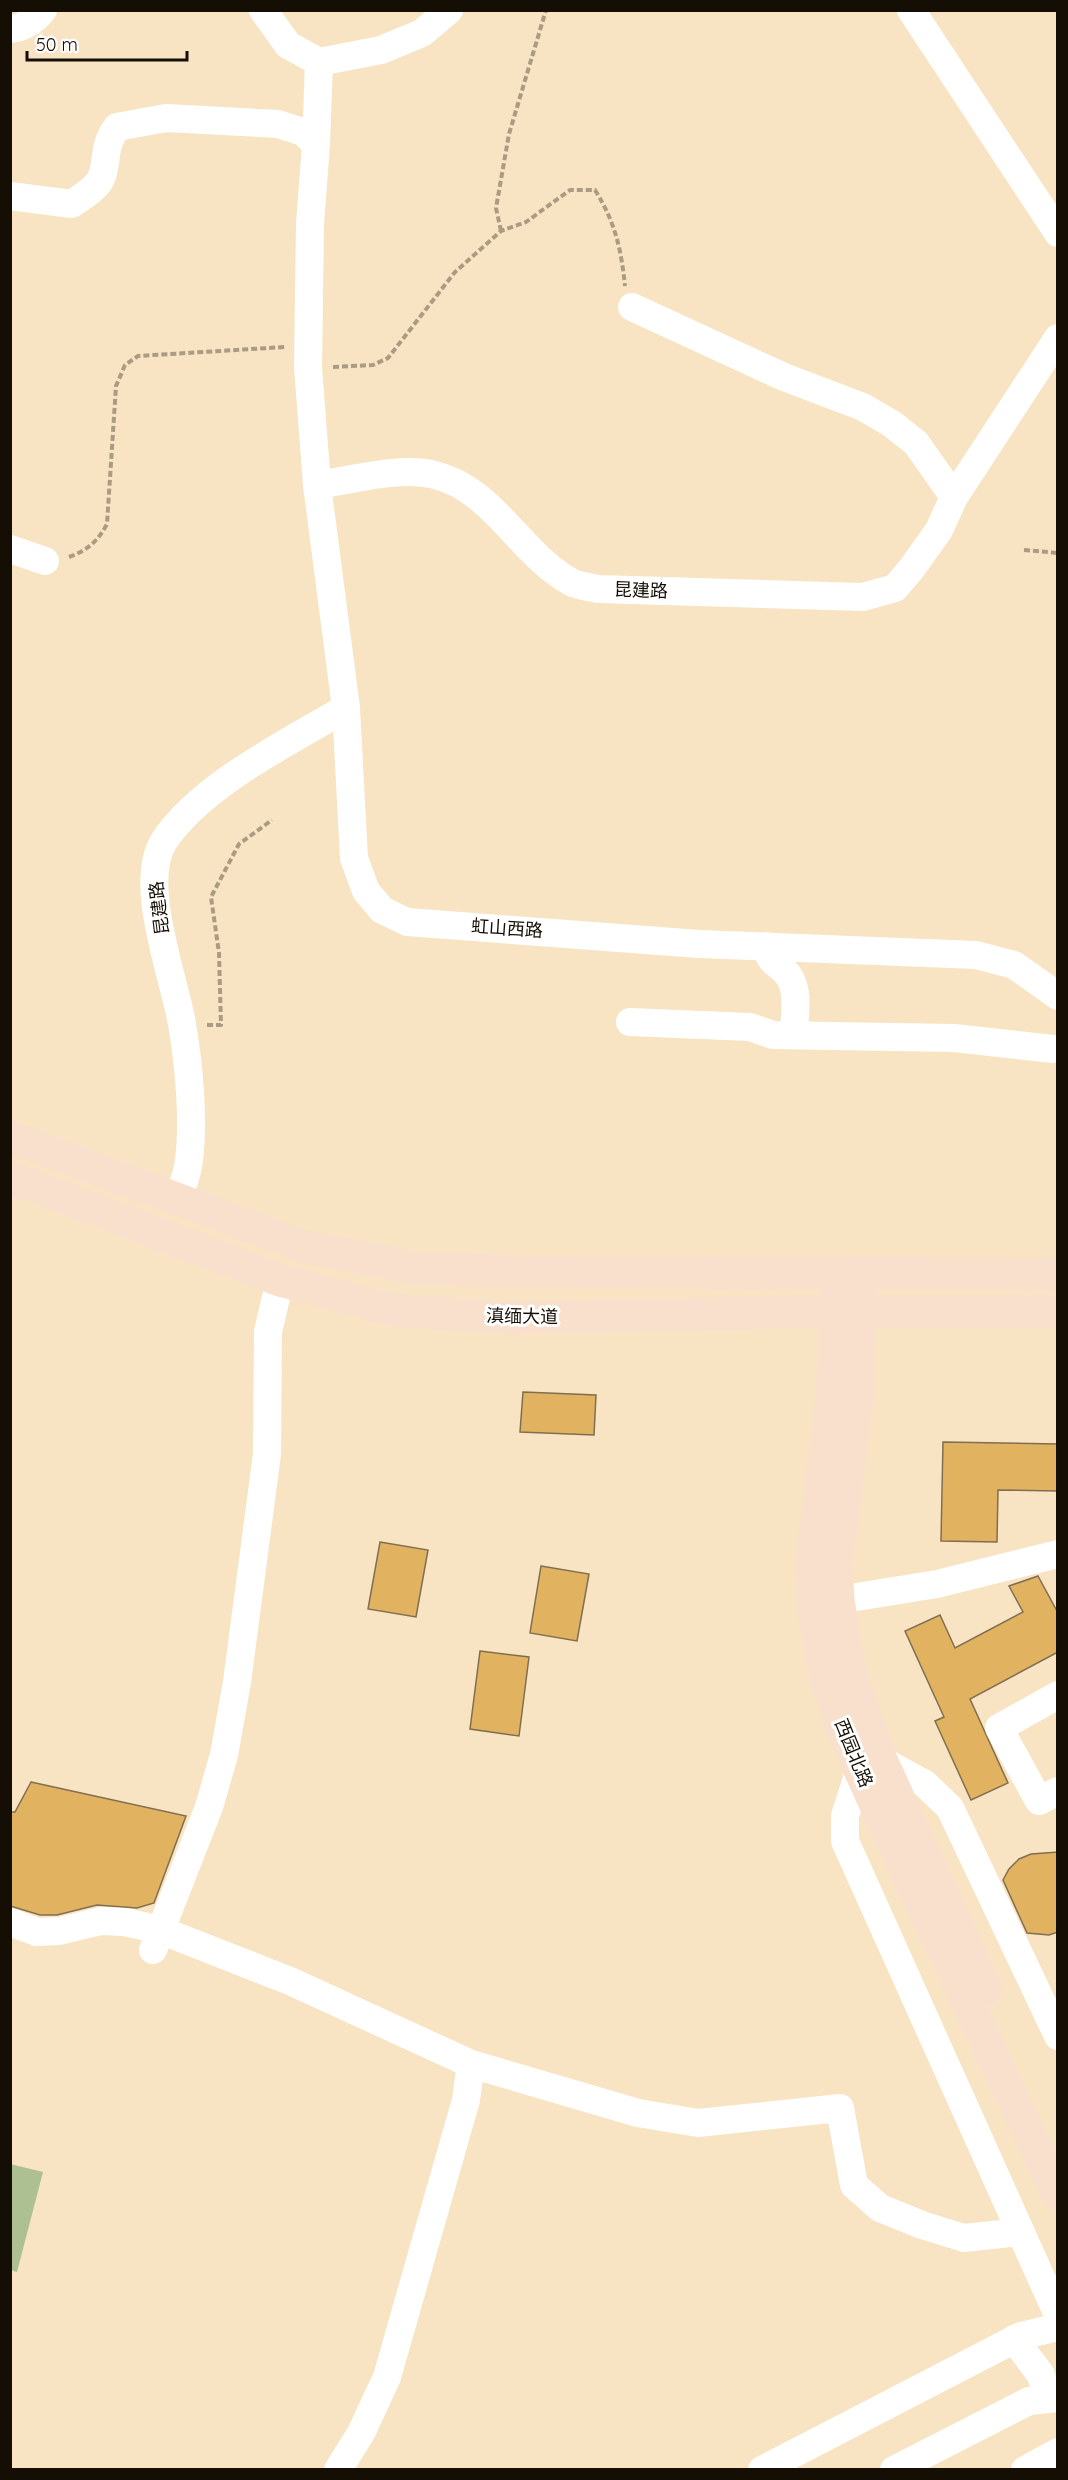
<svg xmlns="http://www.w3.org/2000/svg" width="1068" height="2480" viewBox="0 0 1068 2480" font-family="Quicksand,'Noto Sans SC',sans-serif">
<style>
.green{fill:#adc091}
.building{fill:#e1b361;stroke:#806e51;stroke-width:1.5}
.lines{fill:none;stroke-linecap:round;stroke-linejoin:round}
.path{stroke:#ab9b82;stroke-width:4;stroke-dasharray:6 3;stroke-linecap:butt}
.minor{stroke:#fff;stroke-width:28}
.major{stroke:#f9e0cd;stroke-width:33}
.labels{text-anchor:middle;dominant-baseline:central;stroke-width:6;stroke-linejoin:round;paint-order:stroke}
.street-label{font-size:18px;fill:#150e04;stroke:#fff}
</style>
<rect width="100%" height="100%" fill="#f8e4c3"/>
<!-- green -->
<polygon class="green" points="10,2164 43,2172 17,2272 11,2270"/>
<!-- building -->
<g class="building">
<polygon points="523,1392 596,1395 594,1435 520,1432"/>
<polygon points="943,1442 1058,1444 1058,1491 998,1490 997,1542 941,1541"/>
<polygon points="380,1542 428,1550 416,1617 368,1609"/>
<polygon points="541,1566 589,1574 577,1641 530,1633"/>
<polygon points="1038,1576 1058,1613 1058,1652 970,1699 1008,1783 971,1800 935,1721 944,1717 905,1631 940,1615 955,1648 1023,1612 1009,1586"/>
<polygon points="480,1651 529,1657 519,1736 470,1729"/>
<polygon points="31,1782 186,1816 154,1903 137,1908 97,1905 57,1915 40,1915 10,1906 10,1812 15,1812"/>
<polygon points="1058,1852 1058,1932 1049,1935 1027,1933 1003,1880 1009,1869 1019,1859 1031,1854"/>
</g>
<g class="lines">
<!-- path -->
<g class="path">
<polyline points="501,231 496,208 509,134 546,10"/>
<path d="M333 367 373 365 388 358 455 272 501 231 526 222 570 190H595C615 222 621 248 625 286"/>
<polyline points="1024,550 1058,553"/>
<path d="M69 557C88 550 98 541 107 524L116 386 125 365 138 356 285 347"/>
<polyline points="207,1025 221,1025 219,953 211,897 239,844 272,820"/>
</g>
<!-- minor -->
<g class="minor">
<polyline points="263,10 288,45 319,62 316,144"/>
<polyline points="911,10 1058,233"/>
<path d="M10 29C24 28 34 21 43 10"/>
<polyline points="319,62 381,50 422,33 449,10"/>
<path d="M10 196 72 204C83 196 100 187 103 173 108 153 104 145 117 127L166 118 278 124 303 132 316 144 310 224 308 367 317 485 346 708 354 858 366 891 382 910 407 922 699 944 976 955 1014 965 1058 996"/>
<polyline points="632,307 784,377 863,407 892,424 916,443 954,497"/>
<path d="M317 485C354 480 398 466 435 475 493 489 521 555 571 582 578 586 589 587 598 589L863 597 895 588 912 568 939 530 954 497 1058 338"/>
<polyline points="10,549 45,561"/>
<path d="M766 946C772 968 778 961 788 975 800 991 794 1016 794 1035"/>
<polyline points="630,1022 750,1027 773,1035 954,1038 1053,1049"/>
<path d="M178 1199C182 1187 188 1173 189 1160 194 1119 189 1065 182 1024 174 977 137 883 164 841 201 785 289 742 346 708"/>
<polyline points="838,1600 937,1584 1058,1554"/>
<polyline points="1058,1695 999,1728 1039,1801 1058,1791"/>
<polyline points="881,1760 925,1784 950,1808 1058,2036"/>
<polyline points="860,1769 845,1816 845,1841 1058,2315"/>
<polyline points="10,1922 37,1932 59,1931 101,1921 125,1922 160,1930 290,1981 471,2064 638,2113 698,2123 840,2108 854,2185 880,2208 922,2225 964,2238 1020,2232"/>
<polyline points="153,1950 209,1807 224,1755 237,1682 267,1454 268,1332 280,1280"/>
<polyline points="1014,2339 1041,2375 1048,2399 1058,2398"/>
<polyline points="338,2470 361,2433 387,2377 466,2100 471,2064"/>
<polyline points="762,2470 1021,2336 1058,2327"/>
<polyline points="894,2470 1029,2401 1048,2399"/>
<polyline points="1025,2470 1058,2452"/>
</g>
<!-- major -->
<g class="major">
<polyline points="10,1137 305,1247 417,1268 513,1272 1058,1274"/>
<polyline points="10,1177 280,1280 392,1310 512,1318 835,1311 1058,1311"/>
<polyline points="836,1289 832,1399 811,1566 813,1604 827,1682 846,1739 897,1852 1058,2195"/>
<polyline points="860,1291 857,1399 836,1566 838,1600 851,1676 881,1760 986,1989"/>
</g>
</g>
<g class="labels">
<!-- street labels -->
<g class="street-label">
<text transform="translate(641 590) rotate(2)">昆建路</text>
<text transform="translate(159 908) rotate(-97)">昆建路</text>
<text transform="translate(507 928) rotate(4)">虹山西路</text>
<text transform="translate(522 1316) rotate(1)">滇缅大道</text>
<text transform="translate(854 1753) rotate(68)">西园北路</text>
</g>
</g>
<!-- border -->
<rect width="1068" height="2480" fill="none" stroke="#150e04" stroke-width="24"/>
<!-- scale -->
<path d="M27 51v9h160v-9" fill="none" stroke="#150e04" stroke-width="3"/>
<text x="36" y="51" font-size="18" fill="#150e04" stroke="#ffffff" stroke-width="4.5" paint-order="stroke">50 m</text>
</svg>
